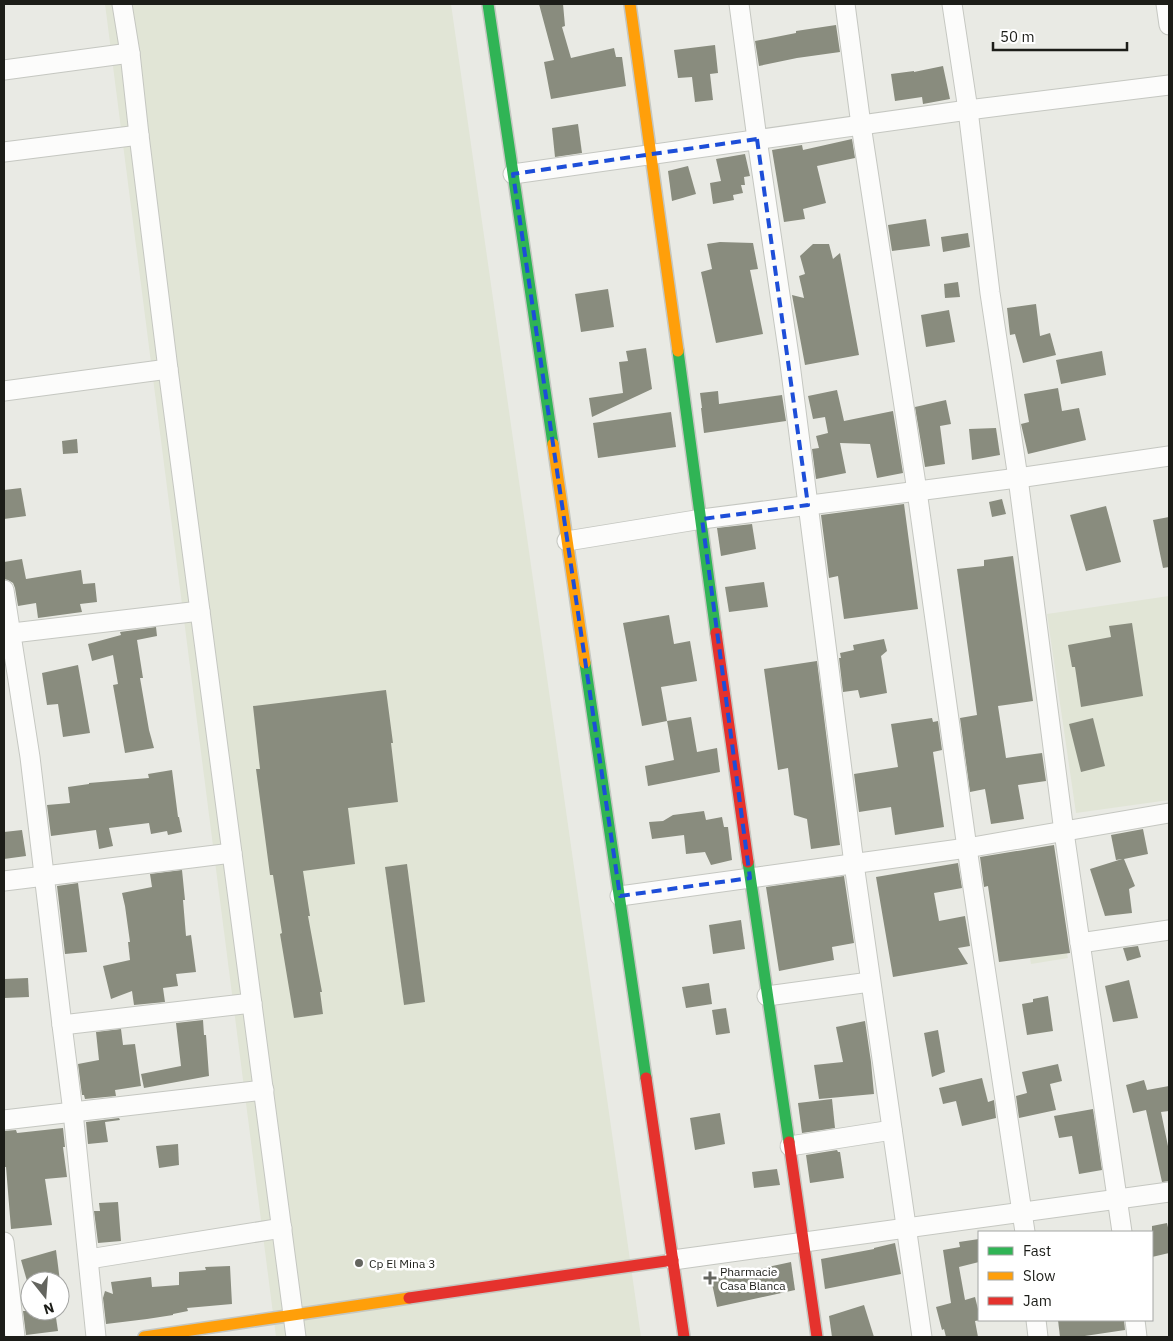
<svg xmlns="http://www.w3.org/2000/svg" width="1173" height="1341" viewBox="0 0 1173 1341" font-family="'IBM Plex Sans',sans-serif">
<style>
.built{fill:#e1e5d6}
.building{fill:#898c7e}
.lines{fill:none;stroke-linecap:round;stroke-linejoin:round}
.street-casing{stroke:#c5c7c1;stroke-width:21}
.fast-casing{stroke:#c5c7c1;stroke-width:14}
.slow-casing{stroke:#c5c7c1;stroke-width:14}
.jam-casing{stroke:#c5c7c1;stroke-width:14}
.street{stroke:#fcfcfb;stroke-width:19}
.fast{stroke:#30b455;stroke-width:11}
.slow{stroke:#ff9f0a;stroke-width:11}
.jam{stroke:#e5322d;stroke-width:11}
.marked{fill:none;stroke:#1d4ed8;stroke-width:4;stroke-dasharray:10 6;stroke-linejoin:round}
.poi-dot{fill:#64655f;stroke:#fff;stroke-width:2}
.labels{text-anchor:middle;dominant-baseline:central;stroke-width:5;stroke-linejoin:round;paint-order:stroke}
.poi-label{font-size:12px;fill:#1c1d18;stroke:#fff;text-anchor:start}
</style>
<rect width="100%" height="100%" fill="#e9eae4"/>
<!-- built -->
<g class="built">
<polygon points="105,4 451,4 641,1337 276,1337"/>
<polygon points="1169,596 1169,800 1076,813 1047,614"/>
<polygon points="1027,939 1066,949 1068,958 1031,964"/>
</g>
<!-- building -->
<g class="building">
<polygon points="539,4 563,4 565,26 562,27 571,58 614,48 616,57 622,57 626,86 551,99 544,62 554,60"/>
<polygon points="836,25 840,52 797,58 759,66 755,41 796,33 796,31"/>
<polygon points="715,45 718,73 710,74 713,100 695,102 692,77 678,78 674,50"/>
<polygon points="943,66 950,99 923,104 922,97 895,101 891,74 914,71 914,72"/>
<polygon points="578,124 582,153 555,157 552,128"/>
<polygon points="852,139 855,158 817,166 826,203 803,209 805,219 784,222 772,150 802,145 803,150"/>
<polygon points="745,154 750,176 744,177 745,185 741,185 743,193 733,195 734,200 713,204 710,183 721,181 716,159"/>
<polygon points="688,166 696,194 672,201 668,171"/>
<polygon points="926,219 930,246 892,251 888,225"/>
<polygon points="968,233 970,247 943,252 941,237"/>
<polygon points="720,242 753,243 758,269 750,270 763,334 716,343 701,272 712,269 707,244"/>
<polygon points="813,244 829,244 833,259 840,253 859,355 805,365 792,295 804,298 799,276 805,274 800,256"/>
<polygon points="958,282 960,297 945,298 944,284"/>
<polygon points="608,289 614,327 581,332 575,294"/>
<polygon points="1036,304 1040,336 1050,333 1056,355 1023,363 1015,334 1010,335 1007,308"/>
<polygon points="949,310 955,342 926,347 921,315"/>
<polygon points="646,348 652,389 592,417 589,398 623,393 619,362 628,361 626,351"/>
<polygon points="1102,351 1106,375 1061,384 1056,360"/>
<polygon points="1058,388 1062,411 1079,408 1086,440 1028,454 1021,424 1029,422 1024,394"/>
<polygon points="837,390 844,421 893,411 903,473 877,478 870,444 840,443 846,473 816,479 812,449 819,448 816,436 828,433 825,417 813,419 808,396"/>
<polygon points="718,391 719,404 782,395 786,421 704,433 701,408 702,408 700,393"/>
<polygon points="946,400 951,424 940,426 945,464 925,467 915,407"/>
<polygon points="671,412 676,447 598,458 593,423"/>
<polygon points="996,428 1000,455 972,460 969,429"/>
<polygon points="77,439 78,453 63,454 62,441"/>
<polygon points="21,488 26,516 4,519 4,490"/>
<polygon points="1002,499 1006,514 992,517 989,502"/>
<polygon points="904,504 918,609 844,619 838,576 829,578 821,515"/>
<polygon points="1106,506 1121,562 1086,571 1070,515"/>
<polygon points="1169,517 1169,567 1163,568 1153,520"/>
<polygon points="752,524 756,549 721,556 717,528"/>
<polygon points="1013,556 1033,701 998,706 1006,758 1042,753 1046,781 1018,785 1024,819 991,824 985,789 970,792 960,718 977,715 957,569 984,566 984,560"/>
<polygon points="22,559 26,579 81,570 83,584 95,583 97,602 80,604 82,612 38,618 36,603 18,606 15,588 13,583 8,580 4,579 4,562"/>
<polygon points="764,582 768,607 729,612 725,587"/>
<polygon points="669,615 674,644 690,641 697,681 661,687 667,721 642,726 623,623"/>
<polygon points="1132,623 1143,696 1081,707 1075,667 1072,667 1068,645 1111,637 1109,626"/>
<polygon points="156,627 157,636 137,640 143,678 140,678 149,730 154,748 125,753 113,685 118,684 113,655 92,661 88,644 121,635 120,632"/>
<polygon points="884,639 887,651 881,656 887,693 860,698 858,690 843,692 839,658 841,658 840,653 854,650 853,645"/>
<polygon points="817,661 840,845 811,849 807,819 794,815 788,768 778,770 764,669"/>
<polygon points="78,665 90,733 63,737 58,704 47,705 42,673"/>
<polygon points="386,690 393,743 391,743 398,802 348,808 355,864 303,871 310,916 308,916 322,992 320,992 323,1014 294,1018 280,934 282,933 273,875 270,875 256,769 260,769 253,706"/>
<polygon points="691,717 697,752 717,748 720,772 648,786 645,766 674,760 667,721"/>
<polygon points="932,718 933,722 938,721 942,750 933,752 944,827 895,835 891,807 859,812 854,774 898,767 891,724"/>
<polygon points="1093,718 1105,766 1081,772 1069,724"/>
<polygon points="172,770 178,817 179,817 182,832 168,835 167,831 151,834 149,823 109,828 113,846 99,849 96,830 51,836 47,805 70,803 68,787 89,784 89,783 149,778 148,774"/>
<polygon points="704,811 706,820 722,817 724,827 728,827 732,860 711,865 705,852 686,854 684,835 652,839 649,822 663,821 673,815"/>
<polygon points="1143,829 1148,854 1124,859 1135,886 1129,889 1132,913 1105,916 1090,869 1122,859 1116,860 1111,835"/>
<polygon points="22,830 26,856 4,859 4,832"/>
<polygon points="1054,845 1070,953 999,962 988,886 984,887 980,857"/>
<polygon points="958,863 962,888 934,893 939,921 965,916 970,946 958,948 968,964 893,977 876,877"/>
<polygon points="407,864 425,1002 404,1005 385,867"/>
<polygon points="182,870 185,900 183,900 186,936 191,935 196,972 176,974 178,986 163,988 165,1002 134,1005 132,991 111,999 103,966 130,960 128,942 130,942 125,906 122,893 152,887 150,874"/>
<polygon points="844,876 854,943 832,947 834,960 779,971 766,887"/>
<polygon points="78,883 87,952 65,954 57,886"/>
<polygon points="741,920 745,949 713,954 709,925"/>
<polygon points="1138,946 1141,957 1127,961 1123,948"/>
<polygon points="28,978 29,997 4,998 4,979"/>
<polygon points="1129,980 1138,1018 1113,1022 1105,986"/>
<polygon points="709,983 712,1004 686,1008 682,987"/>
<polygon points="1048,996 1053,1031 1027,1035 1022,1004 1033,1002 1033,999"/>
<polygon points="726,1008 730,1033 716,1035 712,1010"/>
<polygon points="203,1020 204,1035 206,1035 209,1076 144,1088 141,1074 181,1066 176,1023"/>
<polygon points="865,1021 871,1062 874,1094 819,1099 814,1065 843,1062 836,1027"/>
<polygon points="121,1029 123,1045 135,1044 141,1086 115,1090 116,1096 85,1099 84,1095 82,1095 78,1064 99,1060 96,1032"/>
<polygon points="938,1030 945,1072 932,1077 924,1033"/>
<polygon points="1058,1064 1062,1081 1050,1084 1056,1110 1019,1118 1016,1096 1027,1093 1022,1072"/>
<polygon points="982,1078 988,1102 994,1100 996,1118 962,1126 956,1101 943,1104 939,1088"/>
<polygon points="1144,1080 1147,1090 1169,1086 1169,1111 1161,1112 1169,1151 1169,1181 1162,1182 1146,1110 1133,1113 1126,1085"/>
<polygon points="832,1099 835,1128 802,1133 798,1103"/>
<polygon points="1093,1109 1102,1170 1079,1174 1072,1136 1059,1138 1054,1116"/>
<polygon points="720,1113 725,1144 695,1150 690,1118"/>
<polygon points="119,1118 120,1120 105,1122 108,1142 88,1144 86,1122"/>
<polygon points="63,1128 65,1147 63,1147 67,1177 45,1179 52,1225 11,1229 6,1167 4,1167 4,1131 16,1130 17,1133"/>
<polygon points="178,1144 179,1165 159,1168 156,1146"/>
<polygon points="837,1150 838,1152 840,1152 844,1178 810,1183 806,1155"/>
<polygon points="777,1169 780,1185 754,1188 752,1172"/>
<polygon points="118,1202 121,1241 98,1243 94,1211 100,1211 99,1203"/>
<polygon points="1167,1223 1169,1232 1169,1253 1152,1257 1152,1226"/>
<polygon points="979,1239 979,1262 959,1267 965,1300 975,1297 979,1313 979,1320 981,1320 975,1321 978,1337 946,1337 944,1329 942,1330 936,1307 951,1303 943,1250 960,1247 959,1242"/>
<polygon points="895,1243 901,1274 825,1289 821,1259 874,1249 874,1248"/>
<polygon points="56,1250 60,1281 27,1281 21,1260"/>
<polygon points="791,1262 795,1290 717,1307 711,1279"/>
<polygon points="230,1266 232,1304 187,1308 188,1311 173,1314 173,1315 147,1319 106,1324 103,1298 105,1291 113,1294 111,1282 151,1277 152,1287 179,1285 179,1272 206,1270 205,1267"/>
<polygon points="864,1305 874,1337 832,1337 829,1316"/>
<polygon points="23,1311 55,1311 58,1331 26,1335"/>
<polygon points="1058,1320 1124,1320 1125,1330 1078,1337 1060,1337"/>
</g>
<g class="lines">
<!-- street casing -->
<g class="street-casing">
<g id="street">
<polyline points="122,4 130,53 139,135 168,369 296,1337"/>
<polyline points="739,4 757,139 789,356 854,864 922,1337"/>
<polyline points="845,4 861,125 917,491 967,848 1025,1232"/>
<polyline points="952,4 968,110 990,293 1018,478 1064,832 1122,1232"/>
<polyline points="1166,4 1169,25"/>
<polyline points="4,70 130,53"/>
<polyline points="4,152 139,135"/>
<polyline points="513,174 968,110 1169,85"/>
<polyline points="4,391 168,369"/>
<polyline points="567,541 702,519 1018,478 1169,456"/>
<polyline points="4,590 30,757 62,1025 73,1112 96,1337"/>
<polyline points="4,634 200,611"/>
<polyline points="4,881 232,853"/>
<polyline points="620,896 967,848 1169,813"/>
<polyline points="1080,943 1169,930"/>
<polyline points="767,996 870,982"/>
<polyline points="62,1025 252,1003"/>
<polyline points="4,1120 264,1090"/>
<polyline points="790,1146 892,1130"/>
<polyline points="4,1242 15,1337"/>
<polyline points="89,1259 282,1228"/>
<polyline points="673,1260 1169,1192"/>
<polyline points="1036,1320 1038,1337"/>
<polyline points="1135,1320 1137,1337"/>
</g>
</g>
<!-- fast casing -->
<g class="fast-casing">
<g id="fast">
<polyline points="488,4 553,444"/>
<polyline points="678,351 716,633"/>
<polyline points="585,663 646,1078"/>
<polyline points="748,862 789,1142"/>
</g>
</g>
<!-- slow casing -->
<g class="slow-casing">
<g id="slow">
<polyline points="630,4 678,351"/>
<polyline points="553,444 585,663"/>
<polyline points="144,1337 409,1298"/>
</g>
</g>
<!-- jam casing -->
<g class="jam-casing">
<g id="jam">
<polyline points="716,633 748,862"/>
<polyline points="646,1078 684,1337"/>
<polyline points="789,1142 817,1337"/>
<polyline points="409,1298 673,1260"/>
</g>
</g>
<!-- street -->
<use href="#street" class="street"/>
<!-- fast -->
<use href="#fast" class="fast"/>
<!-- slow -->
<use href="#slow" class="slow"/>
<!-- jam -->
<use href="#jam" class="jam"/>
</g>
<!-- marked area -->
<path class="marked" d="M757 139 808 505 702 519 750 878 620 896 513 174Z"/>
<!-- markers -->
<g class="poi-dot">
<circle cx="359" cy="1263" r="5"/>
<path d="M707.5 1270.5h5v5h5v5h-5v5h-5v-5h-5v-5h5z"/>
</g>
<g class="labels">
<!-- poi labels -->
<g class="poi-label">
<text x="369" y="1263">Cp El Mina 3</text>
<text x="720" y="1271">Pharmacie<tspan x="720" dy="14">Casa Blanca</tspan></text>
</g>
</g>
<!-- border -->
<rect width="1173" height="1341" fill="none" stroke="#1c1d18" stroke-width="10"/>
<!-- legend -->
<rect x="978" y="1231" width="175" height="90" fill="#ffffff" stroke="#a4a5a3"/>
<rect x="988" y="1247" width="25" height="8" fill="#30b455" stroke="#a4a5a3"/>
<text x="1023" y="1256" font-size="15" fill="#1c1d18">Fast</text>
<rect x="988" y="1272" width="25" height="8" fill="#ff9f0a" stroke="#a4a5a3"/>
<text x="1023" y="1281" font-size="15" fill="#1c1d18">Slow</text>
<rect x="988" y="1297" width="25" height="8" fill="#e5322d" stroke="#a4a5a3"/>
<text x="1023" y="1306" font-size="15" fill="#1c1d18">Jam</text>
<!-- north arrow -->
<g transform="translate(45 1296) rotate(163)"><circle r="24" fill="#ffffff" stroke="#a4a5a3"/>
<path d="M0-4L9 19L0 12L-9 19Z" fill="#64655f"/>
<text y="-8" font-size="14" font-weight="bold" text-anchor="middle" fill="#1c1d18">N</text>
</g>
<!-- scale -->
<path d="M993 42v8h134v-8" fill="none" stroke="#1c1d18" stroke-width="2.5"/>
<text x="1000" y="42" font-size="15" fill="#1c1d18" stroke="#ffffff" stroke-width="4" paint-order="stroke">50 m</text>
</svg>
